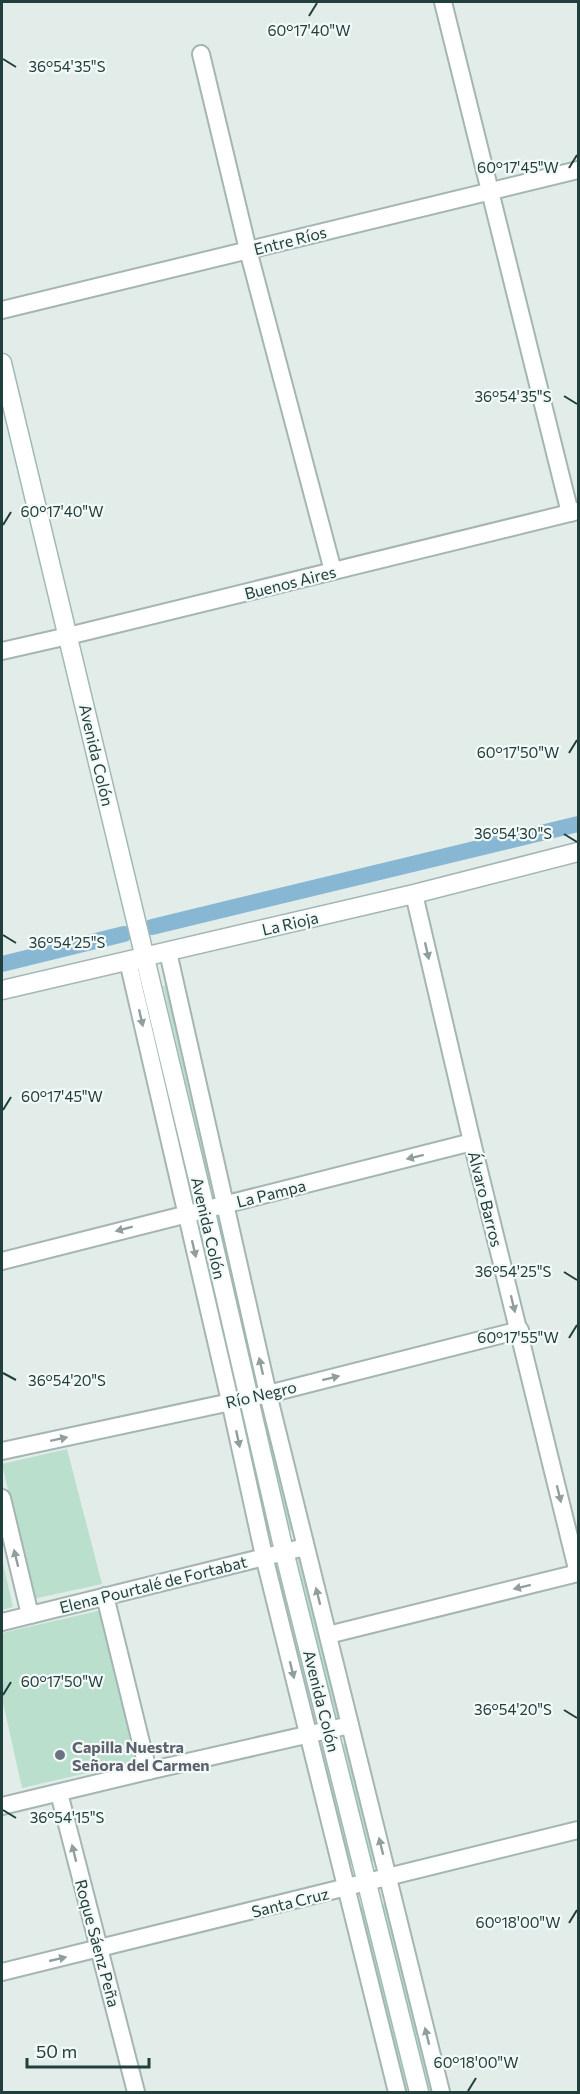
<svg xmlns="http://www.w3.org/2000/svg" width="580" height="2094" viewBox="0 0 580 2094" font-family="Commissioner,sans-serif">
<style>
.green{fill:#badfcc}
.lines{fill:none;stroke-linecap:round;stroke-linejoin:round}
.canal{stroke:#88b7d4;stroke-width:16}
.minor-casing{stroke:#a4b5b3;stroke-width:20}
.tertiary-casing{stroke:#a4b5b3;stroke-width:21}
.secondary-casing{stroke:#a0b9b5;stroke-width:21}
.minor{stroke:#fff;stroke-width:16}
.tertiary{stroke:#fff;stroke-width:18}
.secondary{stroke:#fff;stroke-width:18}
.oneway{fill:#909f9e}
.ticks{fill:none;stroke:#213f3d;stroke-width:2}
.worship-dot{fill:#6b7280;stroke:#f3f9f7;stroke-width:2}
.labels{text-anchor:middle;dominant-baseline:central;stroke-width:4.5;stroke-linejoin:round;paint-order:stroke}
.street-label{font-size:16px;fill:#213f3d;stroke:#f3f9f7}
.worship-label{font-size:16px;font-weight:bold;fill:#5b616d;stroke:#f3f9f7;text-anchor:start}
.ticks-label{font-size:15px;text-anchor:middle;fill:#213f3d;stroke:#f3f9f7;stroke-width:4.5;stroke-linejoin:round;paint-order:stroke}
</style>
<rect width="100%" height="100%" fill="#e2edea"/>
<!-- green -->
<g class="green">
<polygon points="168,985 215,1185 210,1186 163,986"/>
<polygon points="145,989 192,1190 187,1191 140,990"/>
<polygon points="222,1218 259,1377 254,1379 217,1219"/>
<polygon points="199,1223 236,1382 231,1383 194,1224"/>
<polygon points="266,1411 294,1530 289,1531 262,1412"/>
<polygon points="243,1416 271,1535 266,1536 239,1417"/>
<polygon points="67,1449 102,1584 33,1599 2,1464"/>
<polygon points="302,1558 339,1717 335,1718 297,1559"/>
<polygon points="2,1559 13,1607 2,1610"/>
<polygon points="279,1562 316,1722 312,1723 275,1564"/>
<polygon points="102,1610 135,1762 22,1788 2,1698 2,1633"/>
<polygon points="348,1743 376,1861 371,1862 343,1744"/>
<polygon points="325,1747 353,1865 348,1866 320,1748"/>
<polygon points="386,1903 434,2092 429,2092 381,1904"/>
<polygon points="363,1907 410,2092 405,2092 358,1908"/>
</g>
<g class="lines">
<!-- canal -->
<g class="canal">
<polyline points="152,927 578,824"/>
<polyline points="2,964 124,934"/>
</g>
<!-- minor casing -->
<g class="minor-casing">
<g id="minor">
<polyline points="443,2 570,513"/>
<polyline points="201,54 248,250 333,571"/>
<polyline points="2,310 578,170"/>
<polyline points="2,651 68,636 578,511"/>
<polyline points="414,894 472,1142 578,1573"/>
<polyline points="168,952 268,1394 441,2092"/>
<polyline points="128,961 230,1401 264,1556 397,2092"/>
<polyline points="2,1261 472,1142"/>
<polyline points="2,1451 268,1394 520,1330"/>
<polyline points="2,1498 30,1615"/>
<polyline points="105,1596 148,1771"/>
<polyline points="2,1622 305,1547"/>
<polyline points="328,1635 578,1573"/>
<polyline points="59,1793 136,2092"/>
<polyline points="2,1806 148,1771 350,1725"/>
<polyline points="2,1972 578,1830"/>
</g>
</g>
<!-- tertiary casing -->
<g class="tertiary-casing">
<polyline id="tertiary" points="2,990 414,894 578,852"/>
</g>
<!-- secondary casing -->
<g class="secondary-casing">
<polyline id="secondary" points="2,363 205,1208 284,1551 419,2092"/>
</g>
<!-- minor -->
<use href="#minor" class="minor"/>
<!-- tertiary -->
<use href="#tertiary" class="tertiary"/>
<!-- secondary -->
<use href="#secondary" class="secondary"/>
</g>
<!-- one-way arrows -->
<defs><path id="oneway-solid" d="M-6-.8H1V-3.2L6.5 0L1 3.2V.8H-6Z" transform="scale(1.5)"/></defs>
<g class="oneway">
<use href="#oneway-solid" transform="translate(427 951) rotate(77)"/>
<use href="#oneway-solid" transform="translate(141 1018) rotate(77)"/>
<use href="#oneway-solid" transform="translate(415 1157) rotate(166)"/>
<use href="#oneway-solid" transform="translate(124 1229) rotate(165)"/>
<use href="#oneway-solid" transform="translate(194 1249) rotate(77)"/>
<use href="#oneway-solid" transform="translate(513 1304) rotate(76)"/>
<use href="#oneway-solid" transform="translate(261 1366) rotate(-103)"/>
<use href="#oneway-solid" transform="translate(331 1378) rotate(-14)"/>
<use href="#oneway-solid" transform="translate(59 1439) rotate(-12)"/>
<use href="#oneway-solid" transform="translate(238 1439) rotate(78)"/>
<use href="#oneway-solid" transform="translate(559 1494) rotate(76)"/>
<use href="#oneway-solid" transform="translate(16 1558) rotate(-104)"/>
<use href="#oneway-solid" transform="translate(522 1587) rotate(166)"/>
<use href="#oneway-solid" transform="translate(318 1596) rotate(-104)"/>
<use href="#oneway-solid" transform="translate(292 1670) rotate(76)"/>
<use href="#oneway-solid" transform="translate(381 1846) rotate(-104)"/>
<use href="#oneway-solid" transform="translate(74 1853) rotate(-104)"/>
<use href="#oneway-solid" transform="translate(58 1959) rotate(-13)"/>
<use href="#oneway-solid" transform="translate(427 2036) rotate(-104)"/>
</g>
<!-- ticks -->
<path class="ticks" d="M309 16 317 3M3 59 16 67M569 168 577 155M564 396 577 404M3 525 11 512M569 753 577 740M564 834 577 842M3 935 16 943M3 1110 11 1097M564 1272 577 1280M569 1338 577 1325M3 1373 16 1380M3 1695 11 1682M564 1710 577 1718M3 1810 16 1818M569 1923 577 1910M468 2091 476 2078"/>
<!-- markers -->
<circle class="worship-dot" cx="60" cy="1755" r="6"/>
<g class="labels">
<!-- street labels -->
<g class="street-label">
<text transform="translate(290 240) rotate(-14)">Entre Ríos</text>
<text transform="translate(290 582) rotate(-14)">Buenos Aires</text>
<text transform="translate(97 755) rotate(77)">Avenida Colón</text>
<text transform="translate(290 923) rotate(-13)">La Rioja</text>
<text transform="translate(271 1193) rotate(-14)">La Pampa</text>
<text transform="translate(486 1199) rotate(76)">Álvaro Barros</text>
<text transform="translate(209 1228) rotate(77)">Avenida Colón</text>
<text transform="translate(261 1394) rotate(-13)">Río Negro</text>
<text transform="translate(153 1584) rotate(-14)">Elena Pourtalé de Fortabat</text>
<text transform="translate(322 1701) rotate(76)">Avenida Colón</text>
<text transform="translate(290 1902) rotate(-14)">Santa Cruz</text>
<text transform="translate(98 1943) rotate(75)">Roque Sáenz Peña</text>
</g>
<!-- worship labels -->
<g class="worship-label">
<text x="72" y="1746">Capilla Nuestra<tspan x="72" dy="18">Señora del Carmen</tspan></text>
</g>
</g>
<g class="ticks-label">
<text x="309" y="36">60°17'40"W</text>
<text x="67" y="72">36°54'35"S</text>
<text x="518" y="173">60°17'45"W</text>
<text x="513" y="402">36°54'35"S</text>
<text x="62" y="517">60°17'40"W</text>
<text x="518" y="758">60°17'50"W</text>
<text x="513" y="839">36°54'30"S</text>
<text x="67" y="948">36°54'25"S</text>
<text x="62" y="1102">60°17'45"W</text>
<text x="513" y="1277">36°54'25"S</text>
<text x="518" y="1343">60°17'55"W</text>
<text x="67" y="1386">36°54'20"S</text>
<text x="62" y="1687">60°17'50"W</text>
<text x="513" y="1715">36°54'20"S</text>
<text x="67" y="1823">36°54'15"S</text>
<text x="518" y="1928">60°18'00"W</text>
<text x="476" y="2068">60°18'00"W</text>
</g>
<!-- border -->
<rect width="580" height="2094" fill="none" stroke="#213f3d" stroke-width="6"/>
<!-- scale -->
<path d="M27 2058v9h122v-9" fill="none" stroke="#213f3d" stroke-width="3"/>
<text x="36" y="2058" font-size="18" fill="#213f3d" stroke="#f3f9f7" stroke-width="4.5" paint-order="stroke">50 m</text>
</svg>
